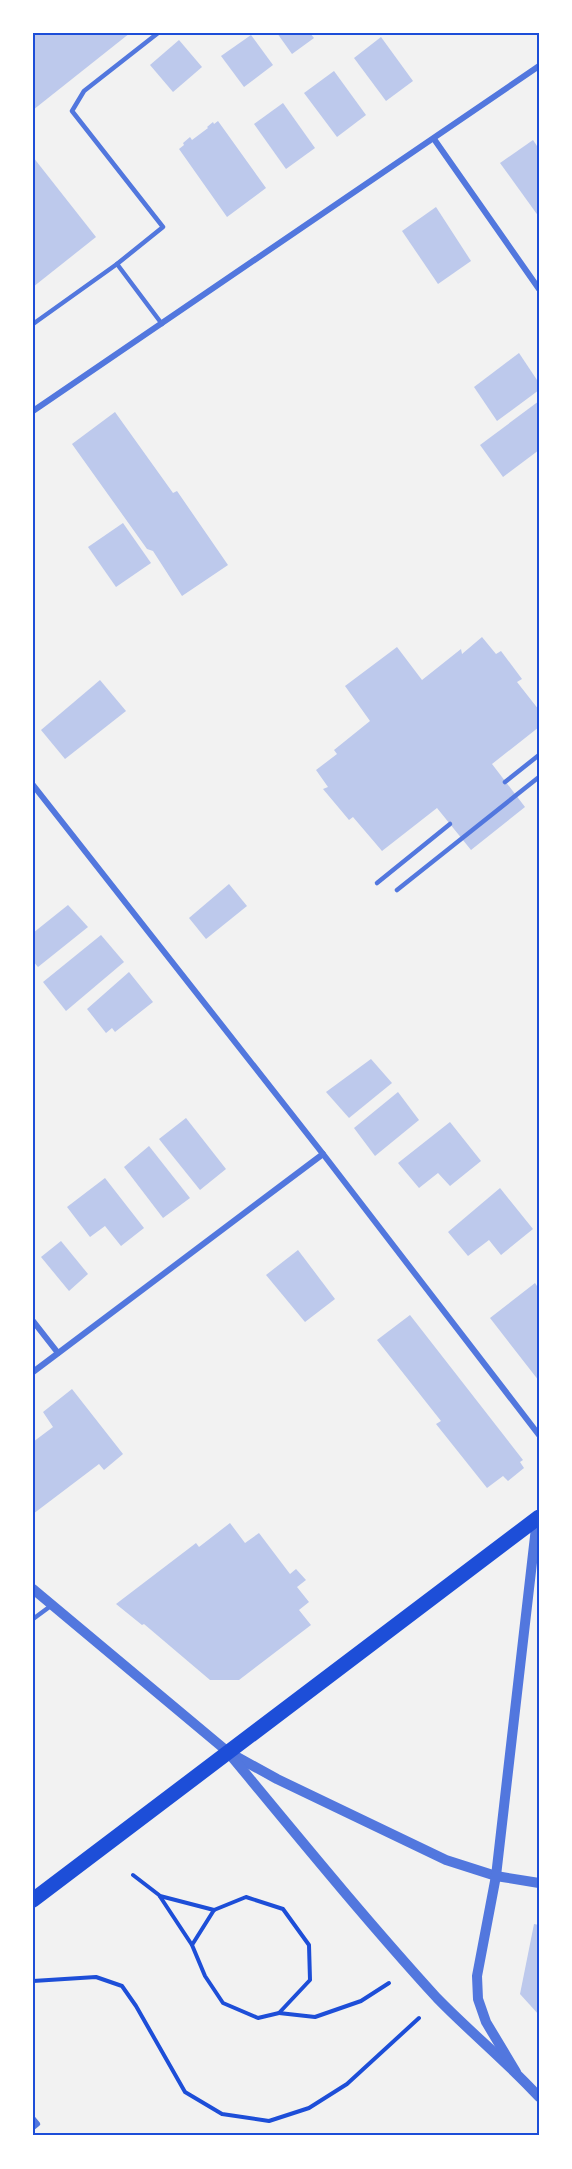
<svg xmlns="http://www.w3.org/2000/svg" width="572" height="2169" viewBox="0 0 572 2169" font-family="Helvetica,sans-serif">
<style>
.building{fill:#bdc9ec}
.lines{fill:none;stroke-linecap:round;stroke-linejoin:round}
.path{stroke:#1d4ed8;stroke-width:4}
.service{stroke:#5277de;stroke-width:4.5}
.minor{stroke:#5277de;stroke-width:6}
.tertiary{stroke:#5277de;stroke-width:10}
.primary{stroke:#1d4ed8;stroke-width:15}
.neatline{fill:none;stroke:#1d4ed8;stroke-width:2}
</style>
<rect width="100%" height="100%" fill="#f2f2f2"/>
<!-- building -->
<g class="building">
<polygon points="33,33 130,33 33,110"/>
<polygon points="277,33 310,33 314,38 292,54"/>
<polygon points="251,35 273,65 244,87 221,56"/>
<polygon points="381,37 413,81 386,101 354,58"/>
<polygon points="179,40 202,67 173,92 150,65"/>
<polygon points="334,71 366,115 337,137 304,93"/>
<polygon points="283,103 315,148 286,169 254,124"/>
<polygon points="218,121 266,188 227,217 179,149 184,145 183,143 190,137 192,140 208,128 207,127 213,122 214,124"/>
<polygon points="533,140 539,149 539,217 500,163"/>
<polygon points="33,157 96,237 33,287"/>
<polygon points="436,207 471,261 438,284 402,231"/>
<polygon points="519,353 539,383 539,390 497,421 474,387"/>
<polygon points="539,401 539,450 503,477 480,445"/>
<polygon points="115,412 173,493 177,491 228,565 182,596 153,551 147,549 72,444"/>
<polygon points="123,523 151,563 116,587 88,547"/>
<polygon points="482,637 496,654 501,651 522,679 517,682 539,710 539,727 492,764 525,807 471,850 437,808 382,851 353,817 349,820 323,789 328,787 316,770 337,754 334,750 370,721 345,686 397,647 422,680 461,649 462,654"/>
<polygon points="100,680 126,711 65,759 41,730"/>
<polygon points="229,884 247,906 206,939 189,918"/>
<polygon points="68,905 88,927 38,967 33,961 33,933"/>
<polygon points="101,935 124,962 66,1011 43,982"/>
<polygon points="129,972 153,1002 115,1032 112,1028 106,1033 87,1009"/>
<polygon points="371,1059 392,1083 349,1118 326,1092"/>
<polygon points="398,1092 419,1120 375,1156 354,1128"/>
<polygon points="186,1118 226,1169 200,1190 159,1139"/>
<polygon points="450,1122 481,1161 450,1186 438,1173 419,1188 398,1163"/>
<polygon points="149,1146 190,1198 163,1218 124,1167"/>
<polygon points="105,1178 144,1228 121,1246 105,1226 90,1237 67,1207"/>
<polygon points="500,1188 533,1229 501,1255 489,1240 468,1256 448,1232"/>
<polygon points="61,1241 88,1274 69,1291 41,1257"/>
<polygon points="298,1250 335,1299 305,1322 266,1275"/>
<polygon points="535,1283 539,1289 539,1307 537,1309 539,1312 539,1381 490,1318"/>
<polygon points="410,1315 523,1460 520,1462 524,1468 508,1481 503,1476 487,1488 436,1424 441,1421 377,1340"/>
<polygon points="72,1389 123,1454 104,1470 99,1464 33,1514 33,1442 53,1427 43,1412"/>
<polygon points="230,1523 245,1543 259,1533 290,1574 296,1569 306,1580 297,1587 309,1602 299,1610 311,1625 239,1680 210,1680 144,1624 142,1625 116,1604 196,1543 199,1547"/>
<polygon points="534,1924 539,1925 539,2015 520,1994"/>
</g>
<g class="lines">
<!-- path -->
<g class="path">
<polyline points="133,1875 159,1895 192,1945 205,1976 223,2003 258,2018 279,2013 310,1980 309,1945 283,1909 246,1897 214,1910 192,1945"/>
<polyline points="160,1896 214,1910"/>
<polyline points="33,1981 96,1977 122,1986 136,2006 185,2092 222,2114 269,2121 309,2108 347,2084 419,2018"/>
<polyline points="279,2013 315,2017 361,2001 389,1983"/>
</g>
<!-- service -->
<g class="service">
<polyline points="158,33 84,91 72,111 163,227 117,264 162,324"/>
<polyline points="33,324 117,264"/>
<polyline points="505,782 539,755"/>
<polyline points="377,883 450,824"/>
<polyline points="397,890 539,777"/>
<polyline points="33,1619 52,1605"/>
<polyline points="33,2118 38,2124 33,2128"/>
</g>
<!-- minor -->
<g class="minor">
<polyline points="434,139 539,289"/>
<polyline points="33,411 539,66"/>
<polyline points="33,785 323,1154 539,1435"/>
<polyline points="33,1321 58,1353"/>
<polyline points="33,1372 323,1154"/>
</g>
<!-- tertiary -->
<g class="tertiary">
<polyline points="33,1589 228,1752 277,1779 446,1860 496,1876 539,1883"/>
<path d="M232 1757C299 1838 366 1920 437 1998 470 2032 507 2062 539 2097"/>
<polyline points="516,2072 486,2022 478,1999 477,1976 496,1876 537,1519"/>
</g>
<!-- primary -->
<polyline class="primary" points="33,1900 539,1517"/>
</g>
<!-- border -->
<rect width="572" height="2169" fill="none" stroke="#ffffff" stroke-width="69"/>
<rect x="34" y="34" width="504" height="2100" class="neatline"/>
</svg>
